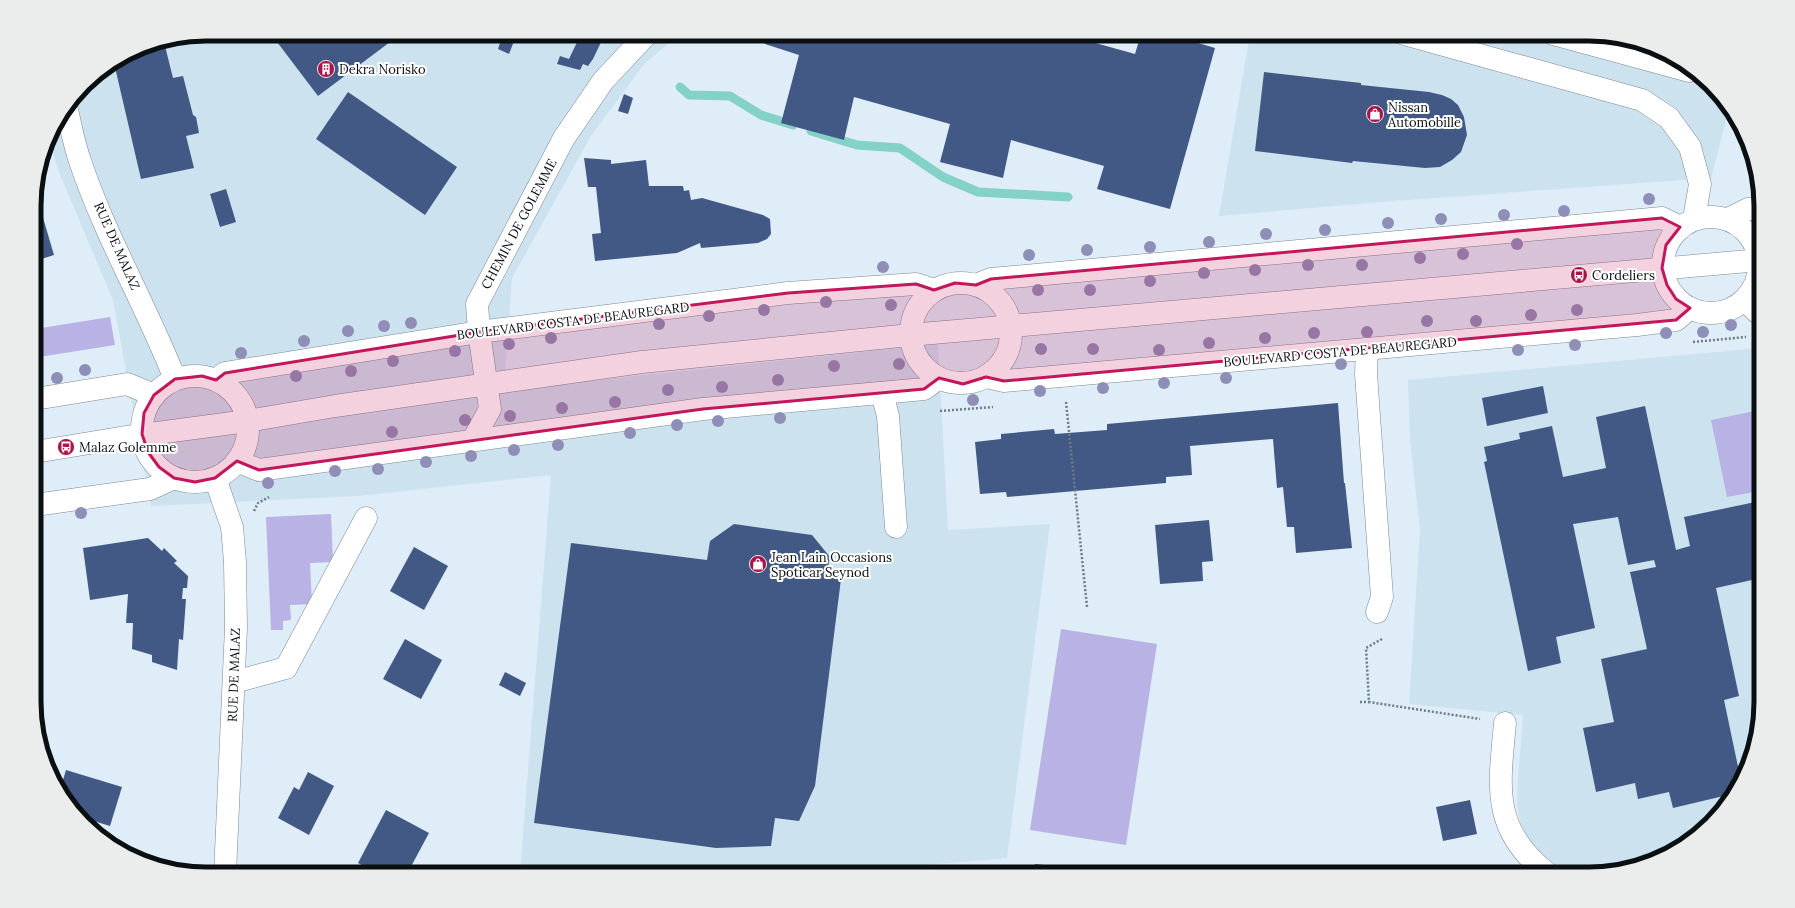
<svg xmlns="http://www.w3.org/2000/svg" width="1795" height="908" viewBox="0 0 1795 908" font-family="Lora,serif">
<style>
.built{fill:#cce2ef}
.green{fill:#b8b3e4}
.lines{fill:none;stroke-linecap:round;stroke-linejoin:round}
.stream{stroke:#84d1c7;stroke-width:9}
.building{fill:#425985}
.minor-casing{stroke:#7b8992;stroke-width:23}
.major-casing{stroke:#7b8992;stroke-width:23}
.path{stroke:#707a80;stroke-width:2.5;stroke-dasharray:2 2;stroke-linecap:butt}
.minor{stroke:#fff;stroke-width:22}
.major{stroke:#fff;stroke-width:22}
.tree{fill:#8e8eb7}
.marked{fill:#c2185b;fill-opacity:0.2;stroke:#c2185b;stroke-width:3;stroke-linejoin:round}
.labels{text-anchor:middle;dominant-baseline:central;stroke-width:4;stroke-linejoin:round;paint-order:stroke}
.poi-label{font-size:13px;fill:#0a0f12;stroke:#fff;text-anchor:start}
.street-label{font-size:13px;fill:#0a0f12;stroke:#fff}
.rim{fill:none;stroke:#0a0f12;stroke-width:5}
</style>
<rect width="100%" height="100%" fill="#deedf7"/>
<!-- built -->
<g class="built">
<polygon points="206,34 680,34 645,63 591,136 512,278 504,390 938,344 948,530 1050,524 1007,858 821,874 520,874 551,475 358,496 151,506 113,300 59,172 49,139 52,130 92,77 141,47"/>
<polygon points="1250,34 1589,34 1665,52 1726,102 1729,108 1711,178 1393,201 1219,216"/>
<polygon points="1760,348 1761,702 1743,778 1718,815 1685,845 1644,865 1600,874 1567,874 1531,847 1521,828 1517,803 1518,780 1523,715 1409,704 1420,530 1410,440 1408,380"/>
</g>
<!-- green -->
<g class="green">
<polygon points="110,317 115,345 39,357 35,329"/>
<polygon points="1760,410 1760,491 1727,497 1711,420"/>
<polygon points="331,514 333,562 310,563 312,604 290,605 291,620 283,621 283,630 271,630 266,517"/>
<polygon points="1061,629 1157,644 1126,845 1030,830"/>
</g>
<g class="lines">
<!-- stream -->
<g class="stream">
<polyline points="680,87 689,95 730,96 761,115 793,125"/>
<polyline points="811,131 857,145 900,148 943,177 978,192 1068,197"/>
</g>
</g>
<!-- building -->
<g class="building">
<polygon points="271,34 384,34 390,42 318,96"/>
<polygon points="503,34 516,36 509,54 498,49"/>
<polygon points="590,34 603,38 593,59 588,66 583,64 580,70 557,64 560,56 569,59 579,38 587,42"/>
<polygon points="759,34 1063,34 1135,54 1141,34 1168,34 1215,48 1170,209 1097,189 1104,166 1011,140 1003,178 940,162 950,124 854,97 844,140 781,123 799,55 765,44"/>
<polygon points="165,46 173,78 183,76 193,115 196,117 199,133 186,136 194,168 141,179 114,63 127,55"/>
<polygon points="1264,72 1361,83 1361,85 1429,92 1442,95 1451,99 1458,105 1464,117 1467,135 1461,152 1452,160 1440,167 1425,168 1353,161 1352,163 1255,151"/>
<polygon points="348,92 457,167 425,215 316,139"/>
<polygon points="624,94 633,98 628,114 618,111"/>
<polygon points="584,158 611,160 611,164 646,160 649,186 683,186 684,191 689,190 691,200 702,198 763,215 770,219 771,234 767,239 758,243 701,248 700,243 677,253 595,261 592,234 601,233 596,187 588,187"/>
<polygon points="226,189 236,222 220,227 210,194"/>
<polygon points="39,204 54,255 35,261 34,205"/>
<polygon points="1543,386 1548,413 1487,426 1482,398"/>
<polygon points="1338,403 1344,483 1345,483 1352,548 1296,553 1294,527 1287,527 1283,487 1277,488 1273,439 1190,446 1192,475 1166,477 1166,483 1007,497 1006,492 980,494 975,442 1001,439 1001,434 1054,429 1055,434 1107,430 1107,424"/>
<polygon points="1645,406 1676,550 1690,546 1684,517 1760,501 1761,578 1716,588 1739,696 1724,700 1741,781 1732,794 1673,808 1669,792 1638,799 1635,783 1596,792 1583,728 1614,722 1601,659 1647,649 1630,572 1656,567 1654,560 1628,565 1618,517 1573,524 1595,628 1556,637 1561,663 1528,671 1484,462 1487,461 1484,447 1520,439 1519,433 1552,426 1563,477 1606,468 1596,417"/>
<polygon points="1209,520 1213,561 1202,562 1203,581 1160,584 1155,525"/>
<polygon points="734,524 812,535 830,557 826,577 841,579 815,786 799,821 775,818 771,846 716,848 534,823 571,543 707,560 710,541"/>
<polygon points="148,538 162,551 164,548 177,561 174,563 188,576 187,588 183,588 182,599 186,599 183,640 179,639 177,670 152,662 152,655 132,649 133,623 126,623 128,594 90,600 83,548"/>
<polygon points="414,547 448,566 424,610 390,591"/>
<polygon points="405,639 442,660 421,699 383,679"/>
<polygon points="505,672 526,683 520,696 499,685"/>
<polygon points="66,770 122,787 110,826 84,818 69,806 60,790"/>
<polygon points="308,772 334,786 309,835 278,818 294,787 299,790"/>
<polygon points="1470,800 1477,834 1443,841 1436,807"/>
<polygon points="386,810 429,833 407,874 379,874 358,863"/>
<polygon points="1035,864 1044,865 1042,874 1033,874"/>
</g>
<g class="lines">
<!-- minor casing -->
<g class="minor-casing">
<g id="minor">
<polyline points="1404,34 1642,100 1669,118 1690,147 1700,184 1694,219"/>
<path d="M67 110C71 127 74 144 80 161 105 236 146 305 175 379"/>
<circle cx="1711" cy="265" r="48"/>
<polyline points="1728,219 1748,209 1760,209"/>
<circle cx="961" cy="333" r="50"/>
<polyline points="976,285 991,279 1662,218 1680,227"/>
<polyline points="1745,300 1757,312 1760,311"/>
<polyline points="1367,349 1366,374 1382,597 1377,612"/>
<circle cx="195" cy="429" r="53"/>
<polyline points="986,377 1004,381 1637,325 1676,320 1690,308"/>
<polyline points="216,380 225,373 479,332 788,293 916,284 934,290"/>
<polyline points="882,393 888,416 896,527"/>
<polyline points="35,399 127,384 154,395"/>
<polyline points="473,440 490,409 479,332 477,304 564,138 603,81 647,34"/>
<polyline points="35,452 120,438 247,421 335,406 642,362 910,335 1760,260"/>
<polyline points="237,461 259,470 703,409 924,389 939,378"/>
<polyline points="215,478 232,527 235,562 236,627 225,874"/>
<polyline points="35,505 150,489 174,478"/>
<polyline points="234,682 286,668 366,518"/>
<path d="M1505 723C1499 787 1491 830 1548 874"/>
</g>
</g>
<!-- major casing -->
<g class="major-casing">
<polyline id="major" points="1553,34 1689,71"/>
</g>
<!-- path -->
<g class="path">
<polyline points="1693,342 1746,337"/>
<polyline points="1066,402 1087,607"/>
<polyline points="940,411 993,407"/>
<polyline points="254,511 258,503 269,497"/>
<polyline points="1382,639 1366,648 1369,702 1480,719"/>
<polyline points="1360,702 1369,702"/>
</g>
<!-- minor -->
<use href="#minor" class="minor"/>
<!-- major -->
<use href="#major" class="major"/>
</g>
<!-- trees -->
<g class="tree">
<circle cx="1649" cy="199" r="6"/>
<circle cx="1564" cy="211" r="6"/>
<circle cx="1504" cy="215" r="6"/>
<circle cx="1441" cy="219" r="6"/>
<circle cx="1388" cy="223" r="6"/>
<circle cx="1325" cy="230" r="6"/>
<circle cx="1266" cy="234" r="6"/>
<circle cx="1209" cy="242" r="6"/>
<circle cx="1517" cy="244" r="6"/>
<circle cx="1150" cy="247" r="6"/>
<circle cx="1087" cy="250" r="6"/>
<circle cx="1463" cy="254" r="6"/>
<circle cx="1029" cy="255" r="6"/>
<circle cx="1420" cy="258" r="6"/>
<circle cx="1308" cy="265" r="6"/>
<circle cx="1362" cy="265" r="6"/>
<circle cx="883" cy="267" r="6"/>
<circle cx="1255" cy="270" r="6"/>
<circle cx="1204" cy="273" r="6"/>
<circle cx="1150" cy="281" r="6"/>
<circle cx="1038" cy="290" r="6"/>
<circle cx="1090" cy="290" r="6"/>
<circle cx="826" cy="302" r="6"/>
<circle cx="891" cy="305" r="6"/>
<circle cx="764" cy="310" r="6"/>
<circle cx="1577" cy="310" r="6"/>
<circle cx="1531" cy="315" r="6"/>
<circle cx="709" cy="316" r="6"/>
<circle cx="1427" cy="321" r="6"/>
<circle cx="1476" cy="321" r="6"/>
<circle cx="411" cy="323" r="6"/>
<circle cx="659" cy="324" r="6"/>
<circle cx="1731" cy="325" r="6"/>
<circle cx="384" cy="326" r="6"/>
<circle cx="348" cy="331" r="6"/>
<circle cx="1367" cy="332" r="6"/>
<circle cx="1703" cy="332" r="6"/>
<circle cx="1314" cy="333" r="6"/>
<circle cx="1666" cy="333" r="6"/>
<circle cx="551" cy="338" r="6"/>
<circle cx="1265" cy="338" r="6"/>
<circle cx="304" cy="341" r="6"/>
<circle cx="1209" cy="343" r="6"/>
<circle cx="509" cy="344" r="6"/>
<circle cx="1575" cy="345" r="6"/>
<circle cx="1041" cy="349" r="6"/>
<circle cx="1093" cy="349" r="6"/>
<circle cx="1159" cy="350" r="6"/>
<circle cx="1518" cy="350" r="6"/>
<circle cx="455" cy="351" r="6"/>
<circle cx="241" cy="353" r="6"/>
<circle cx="393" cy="361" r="6"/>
<circle cx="899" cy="364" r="6"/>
<circle cx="1341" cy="364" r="6"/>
<circle cx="834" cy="366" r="6"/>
<circle cx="85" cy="370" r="6"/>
<circle cx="351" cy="371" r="6"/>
<circle cx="296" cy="376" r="6"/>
<circle cx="57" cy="378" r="6"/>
<circle cx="1226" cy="378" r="6"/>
<circle cx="778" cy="380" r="6"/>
<circle cx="1164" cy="383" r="6"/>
<circle cx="722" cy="387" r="6"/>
<circle cx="1103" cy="388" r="6"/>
<circle cx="668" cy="390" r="6"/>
<circle cx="1040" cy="391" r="6"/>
<circle cx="973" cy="400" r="6"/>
<circle cx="615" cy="402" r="6"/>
<circle cx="562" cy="408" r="6"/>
<circle cx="510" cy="416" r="6"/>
<circle cx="780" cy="418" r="6"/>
<circle cx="465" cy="420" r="6"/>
<circle cx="718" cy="421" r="6"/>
<circle cx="677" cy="425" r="6"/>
<circle cx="392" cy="432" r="6"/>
<circle cx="630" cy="433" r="6"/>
<circle cx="558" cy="445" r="6"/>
<circle cx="514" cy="450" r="6"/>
<circle cx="471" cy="456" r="6"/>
<circle cx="426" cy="462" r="6"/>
<circle cx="378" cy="469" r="6"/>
<circle cx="335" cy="471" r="6"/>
<circle cx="268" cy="483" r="6"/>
<circle cx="81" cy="513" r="6"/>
</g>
<!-- marked area -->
<path class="marked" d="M1662 218 1680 227 1666 245 1662 268 1667 285 1676 299 1690 308 1676 320 1004 381 986 377 963 384 939 378 924 389 703 409 259 470 237 461 215 478 195 482 174 478 159 467 148 452 142 434 144 413 154 395 175 379 202 376 216 380 225 373 479 332 788 293 916 284 934 290 955 283 976 285 991 279Z"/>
<!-- icons -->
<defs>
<g id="building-disc" transform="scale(0.9)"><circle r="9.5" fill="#a91549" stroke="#fff"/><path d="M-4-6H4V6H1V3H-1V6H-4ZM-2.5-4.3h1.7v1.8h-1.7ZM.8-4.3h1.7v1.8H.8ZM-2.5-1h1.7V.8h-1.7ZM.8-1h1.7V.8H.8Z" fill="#fff"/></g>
<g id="shop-disc" transform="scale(0.9)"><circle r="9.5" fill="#a91549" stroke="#fff"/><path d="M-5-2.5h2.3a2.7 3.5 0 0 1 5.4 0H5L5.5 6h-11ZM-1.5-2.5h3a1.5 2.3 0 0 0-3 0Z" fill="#fff"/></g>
<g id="bus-disc" transform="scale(0.9)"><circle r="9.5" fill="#a91549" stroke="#fff"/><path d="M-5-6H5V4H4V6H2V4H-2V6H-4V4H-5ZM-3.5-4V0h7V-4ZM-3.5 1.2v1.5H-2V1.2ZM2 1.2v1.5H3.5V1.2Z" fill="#fff"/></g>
</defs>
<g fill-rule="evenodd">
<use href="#building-disc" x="326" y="69"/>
<use href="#shop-disc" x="1375" y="114"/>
<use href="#bus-disc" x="1579" y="275"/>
<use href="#bus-disc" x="66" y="447"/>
<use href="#shop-disc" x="758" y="564"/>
</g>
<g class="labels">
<!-- poi labels -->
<g class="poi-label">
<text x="339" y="69">Dekra Norisko</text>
<text x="1388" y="107">Nissan<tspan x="1388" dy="15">Automobille</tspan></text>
<text x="1592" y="275">Cordeliers</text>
<text x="79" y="447">Malaz Golemme</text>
<text x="771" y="557">Jean Lain Occasions<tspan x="771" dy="15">Spoticar Seynod</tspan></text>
</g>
<!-- street labels -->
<g class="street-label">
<text transform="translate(519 224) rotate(-62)">CHEMIN DE GOLEMME</text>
<text transform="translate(117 246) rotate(66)">RUE DE MALAZ</text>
<text transform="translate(573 321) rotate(-7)">BOULEVARD COSTA DE BEAUREGARD</text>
<text transform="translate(1340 352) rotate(-5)">BOULEVARD COSTA DE BEAUREGARD</text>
<text transform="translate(234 675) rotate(-88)">RUE DE MALAZ</text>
</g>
</g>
<!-- crop -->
<path d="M0 0H1795V908H0ZM206 41H1589A165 165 0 0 1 1754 206V702A165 165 0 0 1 1589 867H206A165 165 0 0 1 41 702V206A165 165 0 0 1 206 41Z" fill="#ebecec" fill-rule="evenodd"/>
<path class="rim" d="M206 41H1589A165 165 0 0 1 1754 206V702A165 165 0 0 1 1589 867H206A165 165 0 0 1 41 702V206A165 165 0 0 1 206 41Z"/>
</svg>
